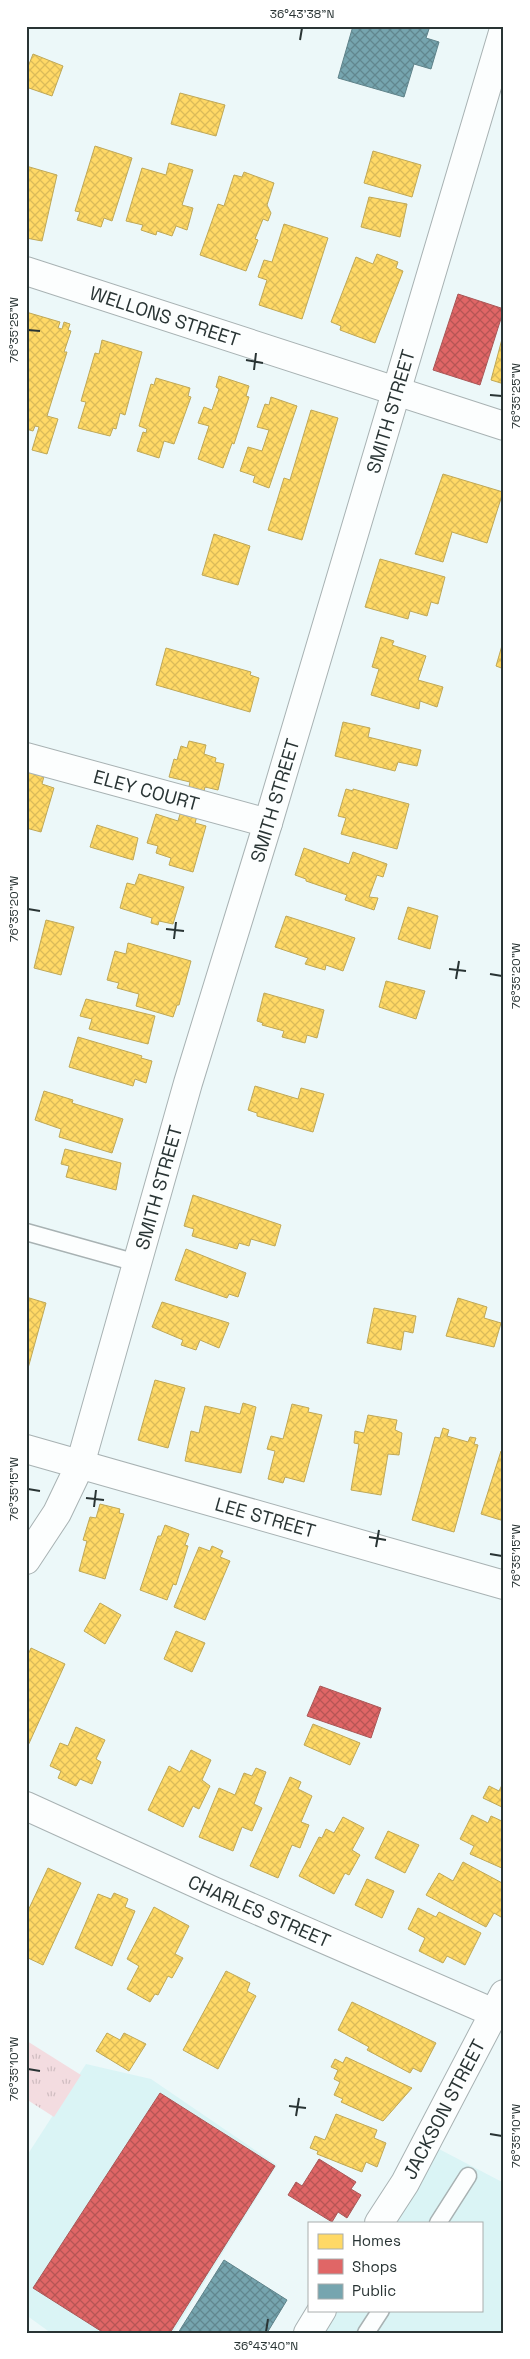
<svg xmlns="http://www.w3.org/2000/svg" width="530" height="2359" viewBox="0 0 530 2359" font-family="'Space Grotesk',sans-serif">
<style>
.built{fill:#daf4f5}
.grass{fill:url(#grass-tufts)}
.homes{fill:url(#homes-cross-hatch);stroke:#bfa857}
.shops{fill:url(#shops-cross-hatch);stroke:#a95757}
.public{fill:url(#public-cross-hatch);stroke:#5f838a}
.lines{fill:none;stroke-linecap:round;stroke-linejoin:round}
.service-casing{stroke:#a8b2b3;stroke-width:19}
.minor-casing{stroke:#a8b2b3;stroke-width:30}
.service{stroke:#fcfefe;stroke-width:16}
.minor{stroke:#fcfefe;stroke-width:28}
.ticks{fill:none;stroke:#293434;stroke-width:2}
.labels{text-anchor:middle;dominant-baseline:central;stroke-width:5;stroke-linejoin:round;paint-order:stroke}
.street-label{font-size:19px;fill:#293434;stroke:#fff}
.neatline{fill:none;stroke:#293434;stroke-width:2}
.ticks-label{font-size:12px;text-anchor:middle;fill:#293434}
</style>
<defs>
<pattern id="grass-tufts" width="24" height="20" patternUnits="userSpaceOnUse" patternTransform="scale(1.25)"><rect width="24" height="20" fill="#f3dce0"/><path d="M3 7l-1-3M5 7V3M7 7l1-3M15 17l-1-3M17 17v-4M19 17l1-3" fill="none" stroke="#d0bdc1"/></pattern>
<pattern id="homes-cross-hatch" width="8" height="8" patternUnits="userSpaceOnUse" patternTransform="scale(1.25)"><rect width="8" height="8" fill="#ffd966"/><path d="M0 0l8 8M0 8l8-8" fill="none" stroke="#dbbb59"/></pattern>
<pattern id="shops-cross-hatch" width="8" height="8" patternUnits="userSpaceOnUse" patternTransform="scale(1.25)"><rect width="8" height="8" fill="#e06666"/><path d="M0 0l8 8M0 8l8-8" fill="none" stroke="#b65555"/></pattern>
<pattern id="public-cross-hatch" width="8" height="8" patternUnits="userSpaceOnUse" patternTransform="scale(1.25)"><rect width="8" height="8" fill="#76a5af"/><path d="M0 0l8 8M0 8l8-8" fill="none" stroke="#61878f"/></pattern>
</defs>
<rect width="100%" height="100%" fill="#ecf8f9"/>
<!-- built -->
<g class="built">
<polygon points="86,2064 151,2079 277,2165 173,2333 51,2333 26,2315 26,2157"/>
<polygon points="439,2149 504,2183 504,2333 324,2333 338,2310 481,2310 481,2223 393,2223"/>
</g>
<!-- grass -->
<polygon class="grass" points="27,2041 81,2075 54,2117 26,2099"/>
<!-- homes -->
<g class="homes">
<polygon points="33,54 63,66 52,96 26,87 26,72"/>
<polygon points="180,93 225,105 216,136 171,124"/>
<polygon points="95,146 132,158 112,221 104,218 101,227 77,220 80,212 75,211"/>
<polygon points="373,151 421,165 412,197 364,183"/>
<polygon points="169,163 193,170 182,205 193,208 187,230 176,226 172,236 157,231 156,235 141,230 143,225 126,221 142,168 166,175"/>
<polygon points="26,166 57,175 42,241 26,238"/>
<polygon points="244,172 274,183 267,205 271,213 268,221 263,219 255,239 258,240 246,271 200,255 218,204 224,206 234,175 242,177"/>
<polygon points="369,197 407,204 400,237 361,227"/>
<polygon points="284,224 328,238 302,319 259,305 267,280 258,277 264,260 272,262"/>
<polygon points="377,254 398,262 396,268 403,271 375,343 340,330 341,326 331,322 356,257 373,264"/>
<polygon points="26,312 60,322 58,328 62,329 64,322 70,324 68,330 71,331 64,352 67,352 47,416 58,419 47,454 32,450 39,427 35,426 33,431 26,429"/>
<polygon points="502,339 504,340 504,384 491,380"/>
<polygon points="102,340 142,352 125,415 120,413 116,429 113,428 110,436 78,428 86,402 81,401 95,353 99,354"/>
<polygon points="219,376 249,386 246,396 249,397 234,444 232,443 223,468 198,459 209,426 198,423 204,407 212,410 219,389 216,387"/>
<polygon points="156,378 190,388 188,396 191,397 174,444 164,441 159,458 137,451 143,432 146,433 147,429 139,426 151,384 154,385"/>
<polygon points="271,397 297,406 269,488 253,482 255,476 240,471 248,447 262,451 269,430 257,427 265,404 269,405"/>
<polygon points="311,410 338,418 302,540 268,530 284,478 290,480"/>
<polygon points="443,474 503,492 487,543 452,532 443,562 415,554"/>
<polygon points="214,534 250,546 238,585 202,575"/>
<polygon points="380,559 445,577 438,604 431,602 427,616 410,611 408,619 365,607"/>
<polygon points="381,637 394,641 392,645 426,656 418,680 443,687 437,707 420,701 419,709 371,695 379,669 372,667"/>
<polygon points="503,642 504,643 504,669 496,666"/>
<polygon points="166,648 251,672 250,675 259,678 250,712 156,685"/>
<polygon points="343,722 370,728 368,737 421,750 417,766 398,762 395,771 335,756"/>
<polygon points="189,741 206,745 204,754 216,758 215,762 224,764 218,790 205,787 203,795 188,791 190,782 169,777 174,759 177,760 181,746 187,748"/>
<polygon points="29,772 44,776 42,784 54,788 41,832 26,828 26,781"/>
<polygon points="346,789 353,791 353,789 409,804 397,849 341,834 346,818 338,816"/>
<polygon points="181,811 197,816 195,823 206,826 193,872 169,865 171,858 156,853 158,846 147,843 156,814 178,821"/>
<polygon points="97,825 138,838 133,860 90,847"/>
<polygon points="304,848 349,864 353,852 387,864 383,877 377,875 369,897 378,898 374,910 345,900 347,895 306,881 306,879 295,875"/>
<polygon points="139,874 184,887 173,924 159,921 158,925 151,923 152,918 120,908 127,883 135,885"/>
<polygon points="408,907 438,916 430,949 398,939"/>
<polygon points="286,916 355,938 343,971 326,965 325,970 305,964 308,958 275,947"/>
<polygon points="46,920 74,927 61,975 34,968"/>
<polygon points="128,943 191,961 179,1005 177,1005 173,1017 136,1006 139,994 117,988 119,983 107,980 115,951 126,954"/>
<polygon points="386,981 425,991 416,1019 379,1007"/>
<polygon points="264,993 324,1010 317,1038 307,1035 305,1043 282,1037 284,1031 262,1025 263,1023 257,1021"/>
<polygon points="86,999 155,1016 148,1044 89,1029 92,1019 80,1016"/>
<polygon points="78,1037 142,1056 141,1058 152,1061 146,1083 135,1079 133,1086 69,1067"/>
<polygon points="255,1086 298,1099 301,1088 324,1094 313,1132 257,1116 257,1113 248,1110"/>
<polygon points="44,1091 73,1100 72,1103 123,1119 112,1153 59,1137 61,1129 35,1120"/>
<polygon points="65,1149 121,1163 116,1190 66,1177 69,1166 61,1164"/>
<polygon points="193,1195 281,1225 275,1246 251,1239 249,1246 239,1243 237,1249 192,1236 194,1229 184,1226"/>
<polygon points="186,1249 246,1273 238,1297 229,1294 227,1298 175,1280"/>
<polygon points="26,1297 46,1303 27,1372 26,1372"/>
<polygon points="458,1298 487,1307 484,1318 501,1323 494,1347 446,1336"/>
<polygon points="162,1302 229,1323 219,1348 200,1340 196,1350 181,1345 183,1340 152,1327"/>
<polygon points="374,1308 416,1316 413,1333 404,1331 401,1350 367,1343"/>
<polygon points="155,1380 185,1388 168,1448 138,1440"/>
<polygon points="243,1403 256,1407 241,1473 185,1461 191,1431 199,1433 205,1406 240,1414"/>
<polygon points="292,1404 309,1408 308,1412 322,1415 304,1482 285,1477 283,1483 268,1479 275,1451 267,1449 271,1436 283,1439"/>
<polygon points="368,1415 397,1420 395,1430 402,1433 399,1455 388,1454 381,1495 351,1490 359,1444 354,1443 355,1431 364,1433"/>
<polygon points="443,1428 449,1430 447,1436 468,1442 470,1437 476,1438 474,1444 478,1445 454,1532 412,1520 435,1437 440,1438"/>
<polygon points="501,1451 504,1451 504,1521 481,1514"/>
<polygon points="100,1504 120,1509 119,1513 124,1514 105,1579 79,1571 87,1541 83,1540 90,1517 96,1518"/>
<polygon points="165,1525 189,1534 185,1545 188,1546 176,1585 173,1584 167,1600 140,1590 158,1536 161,1536"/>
<polygon points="212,1546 223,1551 220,1557 230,1561 205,1620 174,1607 199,1547 210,1551"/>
<polygon points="100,1603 121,1615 105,1644 84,1631"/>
<polygon points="176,1631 205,1643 192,1672 164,1659"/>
<polygon points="31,1648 65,1664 26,1750 26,1659"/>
<polygon points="313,1724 360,1743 350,1765 304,1745"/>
<polygon points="76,1727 105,1740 96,1759 101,1762 92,1784 80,1779 76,1786 58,1778 61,1771 50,1766 60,1743 68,1746"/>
<polygon points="191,1750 211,1760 202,1780 210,1786 199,1809 193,1806 183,1827 148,1810 169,1766 180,1772"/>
<polygon points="256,1768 266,1772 254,1804 262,1808 252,1831 242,1827 233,1851 199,1837 219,1788 235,1795 244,1773 252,1776"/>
<polygon points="290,1777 301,1782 298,1789 312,1796 301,1822 309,1825 300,1848 292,1845 278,1878 250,1866"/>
<polygon points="504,1781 504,1808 483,1798 489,1786 499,1791"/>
<polygon points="472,1815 488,1823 491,1816 504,1822 504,1869 470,1854 474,1846 460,1839"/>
<polygon points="343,1817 364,1828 352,1850 360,1855 349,1875 345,1873 334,1894 299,1876 319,1837 322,1838 326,1829 334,1833"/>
<polygon points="388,1831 419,1845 405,1873 375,1858"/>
<polygon points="463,1862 504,1884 502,1891 504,1892 504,1913 501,1917 494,1913 486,1927 426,1895 439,1873 453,1881"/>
<polygon points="48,1868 81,1883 43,1965 26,1957 26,1915"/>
<polygon points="367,1879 394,1891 382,1918 355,1905"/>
<polygon points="114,1893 128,1899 125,1907 135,1911 112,1966 75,1948 98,1894 111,1899"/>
<polygon points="154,1907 189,1926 175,1954 183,1958 172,1978 168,1976 158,1995 155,1994 150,2002 127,1989 139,1966 127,1959"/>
<polygon points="418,1908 436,1917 439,1912 481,1933 465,1965 447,1956 443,1963 419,1951 425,1938 408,1929"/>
<polygon points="226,1971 250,1983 247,1991 256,1996 218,2069 183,2050"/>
<polygon points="352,2002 436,2043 421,2072 413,2068 410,2073 367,2050 369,2047 338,2030"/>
<polygon points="107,2033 120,2040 124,2033 146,2044 129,2071 96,2051"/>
<polygon points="346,2057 412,2088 383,2121 341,2102 343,2099 334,2095 340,2082 334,2079 338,2070 331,2067 335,2059 343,2063"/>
<polygon points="336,2114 377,2130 374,2138 386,2143 377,2167 366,2162 362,2172 317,2154 318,2151 310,2148 315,2136 325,2140"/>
</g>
<!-- shops -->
<g class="shops">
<polygon points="458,294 504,309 480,385 433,370"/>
<polygon points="320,1686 381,1708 371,1738 307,1716"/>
<polygon points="160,2093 275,2166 170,2333 104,2333 33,2288"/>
<polygon points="319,2159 356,2182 351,2189 361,2195 347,2218 338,2212 332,2222 288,2195 296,2182 302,2186"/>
</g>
<!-- public -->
<g class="public">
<polygon points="353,26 430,26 426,38 439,42 431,69 414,64 404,97 338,78"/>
<polygon points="224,2260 287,2300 267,2333 178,2333"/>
</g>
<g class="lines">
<!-- service casing -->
<g class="service-casing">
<g id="service">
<polyline points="26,1232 137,1263"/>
<polyline points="438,2223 468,2176"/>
<polyline points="366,2333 381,2310"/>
</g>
</g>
<!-- minor casing -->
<g class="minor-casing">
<g id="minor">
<path id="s1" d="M26 271 504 426"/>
<path id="s2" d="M26 757 268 823"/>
<path id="s3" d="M26 1449 504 1585"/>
<path id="s4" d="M26 1560 57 1513 80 1465 188 1083 268 823 504 29"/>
<path id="s5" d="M26 1806 213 1891 494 2013"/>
<path id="s6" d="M379 2223 405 2183 504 1994"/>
<polyline points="308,2333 322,2310"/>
</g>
</g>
<!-- service -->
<use href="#service" class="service"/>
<!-- minor -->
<use href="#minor" class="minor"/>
</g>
<!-- ticks -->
<path class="ticks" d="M300 40 302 28M28 330 40 331M246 360 263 363M254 370 256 353M490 395 502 396M28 909 40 911M166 929 184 931M174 939 176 922M449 969 466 971M490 974 502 976M456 979 459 961M28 1489 40 1491M86 1498 104 1500M94 1507 96 1490M369 1537 386 1540M376 1547 379 1530M490 1554 502 1556M28 2069 40 2071M289 2106 306 2108M296 2116 299 2098M490 2134 502 2136M266 2332 268 2319"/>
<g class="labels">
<!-- street labels -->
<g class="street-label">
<text stroke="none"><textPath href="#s1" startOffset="146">WELLONS STREET</textPath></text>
<text stroke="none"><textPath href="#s4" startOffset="1208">SMITH STREET</textPath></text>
<text stroke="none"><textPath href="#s2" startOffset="125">ELEY COURT</textPath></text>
<text stroke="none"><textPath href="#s4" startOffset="802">SMITH STREET</textPath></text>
<text stroke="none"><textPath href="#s4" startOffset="398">SMITH STREET</textPath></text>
<text stroke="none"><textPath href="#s3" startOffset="249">LEE STREET</textPath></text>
<text stroke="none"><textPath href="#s5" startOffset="256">CHARLES STREET</textPath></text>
<text stroke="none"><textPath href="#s6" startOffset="131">JACKSON STREET</textPath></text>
</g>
</g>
<!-- border -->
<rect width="530" height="2359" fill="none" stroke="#ffffff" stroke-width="55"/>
<!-- legend -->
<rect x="308" y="2222" width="175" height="90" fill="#ffffff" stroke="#a9aeae"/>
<rect x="318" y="2234" width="25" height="15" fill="#ffd966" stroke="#a9aeae"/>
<text x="352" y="2246" font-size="15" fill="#293434">Homes</text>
<rect x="318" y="2259" width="25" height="15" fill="#e06666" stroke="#a9aeae"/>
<text x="352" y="2272" font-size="15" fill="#293434">Shops</text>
<rect x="318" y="2284" width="25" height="15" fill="#76a5af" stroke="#a9aeae"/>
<text x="352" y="2296" font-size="15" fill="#293434">Public</text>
<rect x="28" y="28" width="474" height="2304" class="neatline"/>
<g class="ticks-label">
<text x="302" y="18">36°43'38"N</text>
<text transform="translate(14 330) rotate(-90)" y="4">76°35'25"W</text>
<text transform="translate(516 396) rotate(-90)" y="4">76°35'25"W</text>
<text transform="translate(14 909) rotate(-90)" y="4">76°35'20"W</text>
<text transform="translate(516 976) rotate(-90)" y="4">76°35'20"W</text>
<text transform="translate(14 1489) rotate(-90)" y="4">76°35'15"W</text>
<text transform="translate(516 1556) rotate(-90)" y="4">76°35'15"W</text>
<text transform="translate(14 2069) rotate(-90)" y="4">76°35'10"W</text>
<text transform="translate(516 2136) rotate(-90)" y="4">76°35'10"W</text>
<text x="266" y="2350">36°43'40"N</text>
</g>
</svg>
